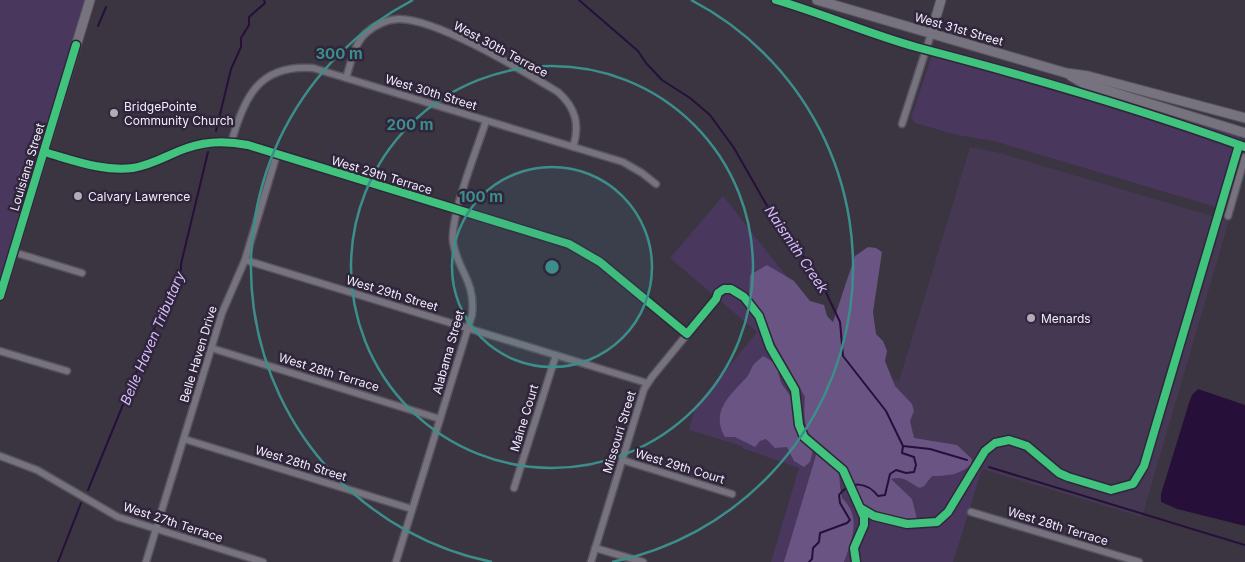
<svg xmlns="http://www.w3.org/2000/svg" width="1245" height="562" viewBox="0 0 1245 562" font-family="Inter,sans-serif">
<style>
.built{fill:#443852}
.green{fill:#49375e}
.forest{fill:#6a5483}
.water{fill:#26103a}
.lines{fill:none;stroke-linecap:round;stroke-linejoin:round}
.stream{stroke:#26103a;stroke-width:2}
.street-casing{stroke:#58545f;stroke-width:9}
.secondary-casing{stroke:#58545f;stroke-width:11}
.street{stroke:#77737e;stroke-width:6}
.secondary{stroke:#77737e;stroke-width:9}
.cycleway-casing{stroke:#30263c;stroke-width:11}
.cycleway{stroke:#40c37c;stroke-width:8}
.ring{fill:none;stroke:#3c8e8a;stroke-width:2.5}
.poi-dot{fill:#b2acba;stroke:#30263c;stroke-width:2}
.labels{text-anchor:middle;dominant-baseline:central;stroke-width:5;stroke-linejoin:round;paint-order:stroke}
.street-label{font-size:12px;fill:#f2ecfb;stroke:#30263c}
.poi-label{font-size:12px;fill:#f2ecfb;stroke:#30263c;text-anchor:start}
.water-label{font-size:14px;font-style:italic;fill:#d7bbfa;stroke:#30263c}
.centre{fill:#3c8e8a;stroke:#30263c;stroke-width:2.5}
.ring-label{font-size:15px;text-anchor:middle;font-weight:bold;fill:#3c8e8a;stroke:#30263c;stroke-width:5;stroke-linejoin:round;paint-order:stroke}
</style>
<rect width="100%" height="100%" fill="#3b3542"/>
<!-- built -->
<polygon class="built" points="970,147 996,152 1229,221 1142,517 814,419 832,360 899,381"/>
<!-- green -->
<g class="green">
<polygon points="0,0 85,0 0,280"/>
<polygon points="940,47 1076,85 1238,136 1242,140 1243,148 1226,204 1219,208 994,141 957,135 915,123 911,118 934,49"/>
<polygon points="723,196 838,341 814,419 982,469 953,562 771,562 799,468 742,448 742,446 689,430 695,409 757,332 670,258"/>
</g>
<!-- forest -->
<g class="forest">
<path d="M868 247 876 248 882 252 873 312 876 334 883 341 887 351 885 361 895 386 912 404 914 411 910 421 914 438 957 445 972 459 971 464C961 475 946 476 932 476L924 486 920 488C909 483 904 475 891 479L912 499 917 519C902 521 873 518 863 504 854 493 853 476 844 465 838 458 830 454 823 449 804 436 803 417 805 397L749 298 750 275 767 265 794 281 810 301 824 305 827 316 833 322 855 256Z"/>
<path d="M763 356C779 365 776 364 780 379 781 386 789 392 792 399 801 421 791 433 813 450L810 462 804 467 794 461 787 447 775 448 766 439 760 441 755 447 735 437H725C710 412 730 395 747 377 750 373 750 371 752 367 754 363 760 359 763 356Z"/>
<path d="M817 452C847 472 836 469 842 498 862 517 852 539 844 562H784Z"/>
</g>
<!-- water -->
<polygon class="water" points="1198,389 1245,405 1245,526 1177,509 1161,502 1161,494 1189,403 1192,395"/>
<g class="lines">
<!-- stream -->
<g class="stream">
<path d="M579 0 638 51 646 63 662 80 690 98 710 115 734 148 786 239 799 250 823 286 840 322 843 356 886 411 903 446 902 453 914 457 916 465 914 472 906 473 896 470 890 474 885 495 878 496C867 482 851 480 839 495L840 503 850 520 847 523 820 533 819 542 813 548 812 559 809 562"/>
<polyline points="98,26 106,7"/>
<polyline points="216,131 231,69 241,47 241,38 249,25 249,17 265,3 264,0"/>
<polyline points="903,446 930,449 967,460"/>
<polyline points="989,467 1245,545"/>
<polyline points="88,490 168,295 181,271 181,264 208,152"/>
<polyline points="58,562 81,503"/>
</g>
<!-- street casing -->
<g class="street-casing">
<g id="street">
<path d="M346 78C351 63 354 44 366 33 375 25 386 20 398 19 436 18 523 71 558 92 576 108 580 125 573 147"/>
<polyline points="902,124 931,34"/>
<path d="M231 143C245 97 258 64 313 68L623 162 642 173 656 184"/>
<path d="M44 152C73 160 103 172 133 168 153 165 169 154 187 148 206 141 228 141 248 145L569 244 600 262 687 334"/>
<polyline points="1228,216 1245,157"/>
<polyline points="13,252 82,273"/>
<polyline points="245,260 647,383"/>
<polyline points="211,348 440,419"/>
<polyline points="0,351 67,371"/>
<polyline points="184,439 412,509"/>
<polyline points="0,456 37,470 118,517 263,562"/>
<polyline points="622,460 732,494"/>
<polyline points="514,488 556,355"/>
<polyline points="971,512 1139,562"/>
<polyline points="595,548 643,562"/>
<polyline points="146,562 222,313 245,260 277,154"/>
<path d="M396 562 472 315C476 281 457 270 453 242 450 216 477 149 486 121"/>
<polyline points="591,562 644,389 652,377 716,299"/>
</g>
</g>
<!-- secondary casing -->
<g class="secondary-casing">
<g id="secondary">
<polyline points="817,0 1066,73 1088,76 1245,118"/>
<polyline points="931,34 941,0"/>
<polyline points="1071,76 1083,83 1245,133"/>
<polyline points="0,296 90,0"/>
</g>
</g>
<!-- street -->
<use href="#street" class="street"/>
<!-- secondary -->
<use href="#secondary" class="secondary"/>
<!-- cycleway casing -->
<g class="cycleway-casing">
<g id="cycleway">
<path d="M776 0C824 14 869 34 916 47 1027 76 1137 108 1245 147"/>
<path d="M44 152C73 160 103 172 133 168 153 165 169 154 187 148 206 141 228 141 248 145L569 244 600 262 687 334 716 299 718 293 724 289H731L744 297 759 316 770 347 795 390 799 425 804 437 843 470 864 517V525L854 548 856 562"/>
<polyline points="0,296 76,45"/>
<polyline points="862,509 874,516 907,524 937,522 948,512 985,451 995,443 1009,440 1027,446 1059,473 1068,477 1111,490 1133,484 1144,466 1239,145"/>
</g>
</g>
<!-- cycleway -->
<use href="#cycleway" class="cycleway"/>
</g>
<!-- distance rings -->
<circle cx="552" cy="267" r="100" fill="#3c8e8a" fill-opacity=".12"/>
<g class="ring">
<circle cx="552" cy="267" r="100"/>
<circle cx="552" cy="267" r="201"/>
<path d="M492 562A301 301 0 0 1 413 0M691 0A301 301 0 0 1 612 562"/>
</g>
<!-- markers -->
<g class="poi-dot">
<circle cx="114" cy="113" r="5"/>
<circle cx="78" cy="196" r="5"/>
<circle cx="1031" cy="318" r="5"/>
</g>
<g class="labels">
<!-- street labels -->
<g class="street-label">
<text transform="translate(959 29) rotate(16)">West 31st Street</text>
<text transform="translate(501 49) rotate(28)">West 30th Terrace</text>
<text transform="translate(431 92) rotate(17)">West 30th Street</text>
<text transform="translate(27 167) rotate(-73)">Louisiana Street</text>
<text transform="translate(382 175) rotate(17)">West 29th Terrace</text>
<text transform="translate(392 293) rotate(17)">West 29th Street</text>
<text transform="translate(448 352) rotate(-74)">Alabama Street</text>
<text transform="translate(198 354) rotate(-73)">Belle Haven Drive</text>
<text transform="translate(329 372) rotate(17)">West 28th Terrace</text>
<text transform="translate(524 418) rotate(-73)">Maine Court</text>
<text transform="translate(619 432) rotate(-73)">Missouri Street</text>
<text transform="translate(301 463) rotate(17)">West 28th Street</text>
<text transform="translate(680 466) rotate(17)">West 29th Court</text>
<text transform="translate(173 522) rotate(18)">West 27th Terrace</text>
<text transform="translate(1058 526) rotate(17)">West 28th Terrace</text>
</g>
<!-- poi labels -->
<g class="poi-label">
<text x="124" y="106">BridgePointe<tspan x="124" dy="14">Community Church</tspan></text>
<text x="88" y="196">Calvary Lawrence</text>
<text x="1041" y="318">Menards</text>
</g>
<!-- water labels -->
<g class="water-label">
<text transform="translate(797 249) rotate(56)">Naismith Creek</text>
<text transform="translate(152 338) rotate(-67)">Belle Haven Tributary</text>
</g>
</g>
<circle cx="552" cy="267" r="8" class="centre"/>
<g class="ring-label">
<text x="339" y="59">300 m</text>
<text x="410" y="130">200 m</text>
<text x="481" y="202">100 m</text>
</g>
</svg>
